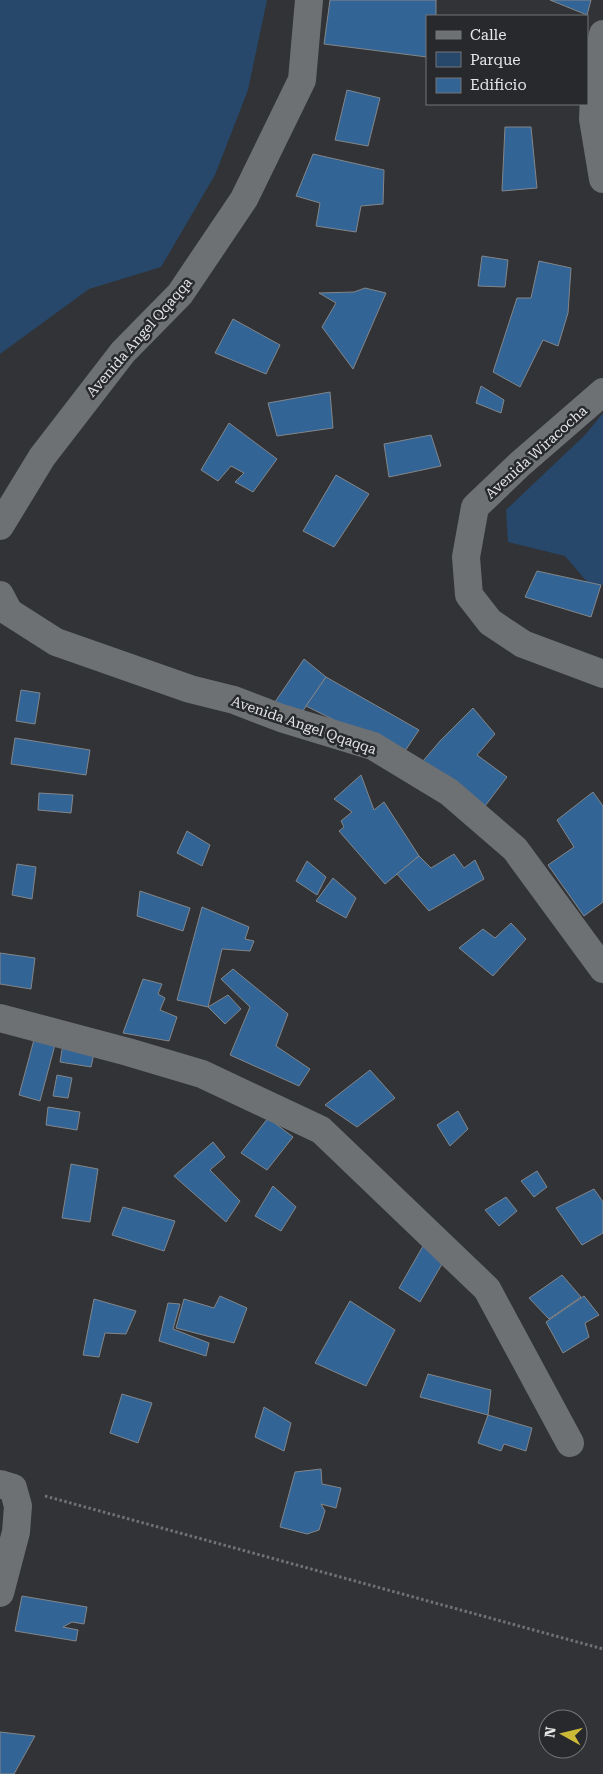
<svg xmlns="http://www.w3.org/2000/svg" width="603" height="1774" viewBox="0 0 603 1774" font-family="'Roboto Serif',serif">
<style>
.green{fill:#27486a}
.building{fill:#336496;stroke:#838689}
.lines{fill:none;stroke-linecap:round;stroke-linejoin:round}
.path{stroke:#707274;stroke-width:3;stroke-dasharray:2.5 2.5;stroke-linecap:butt}
.minor{stroke:#6e7174;stroke-width:28}
.labels{text-anchor:middle;dominant-baseline:central;stroke-width:5;stroke-linejoin:round;paint-order:stroke}
.street-label{font-size:14px;fill:#e4e6e7;stroke:#27292c}
</style>
<rect width="100%" height="100%" fill="#313336"/>
<!-- green -->
<g class="green">
<polygon points="0,0 267,0 248,90 215,175 161,267 89,289 0,354"/>
<polygon points="603,413 603,585 588,583 565,556 508,542 506,510 585,435"/>
</g>
<!-- building -->
<g class="building">
<polygon points="330,0 436,0 436,16 427,16 427,57 324,44"/>
<polygon points="550,0 591,0 587,15"/>
<polygon points="347,90 380,98 368,146 335,140"/>
<polygon points="505,127 531,127 537,188 502,191"/>
<polygon points="313,154 384,170 383,204 361,206 356,232 316,226 320,203 296,196"/>
<polygon points="482,256 508,260 505,287 478,286"/>
<polygon points="539,261 571,268 568,313 558,346 543,340 520,387 493,372 517,298 531,298"/>
<polygon points="365,288 386,293 353,369 322,327 336,303 319,293 354,292"/>
<polygon points="233,319 280,345 266,374 215,353"/>
<polygon points="481,386 504,400 501,413 476,403"/>
<polygon points="330,392 333,428 277,436 268,403"/>
<polygon points="229,423 277,459 253,492 235,482 244,473 231,466 218,481 201,470"/>
<polygon points="431,435 441,466 389,477 384,444"/>
<polygon points="336,475 369,494 334,547 303,531"/>
<polygon points="537,571 601,585 591,617 525,597"/>
<polygon points="304,659 326,677 300,715 273,705"/>
<polygon points="326,677 419,730 403,754 306,706"/>
<polygon points="21,690 40,693 35,724 16,721"/>
<polygon points="473,708 495,734 477,755 507,777 482,810 423,761 440,741"/>
<polygon points="15,738 90,750 86,775 11,764"/>
<polygon points="361,775 374,810 384,802 419,856 385,884 339,831 344,827 341,821 352,812 334,799"/>
<polygon points="593,792 603,806 603,902 584,916 548,865 574,847 557,820"/>
<polygon points="39,793 73,795 71,813 38,810"/>
<polygon points="187,831 210,845 202,866 177,853"/>
<polygon points="454,854 464,868 475,860 484,879 429,911 397,874 419,856 431,868"/>
<polygon points="307,861 326,877 317,895 296,881"/>
<polygon points="17,864 36,867 32,899 12,895"/>
<polygon points="333,878 356,898 346,918 316,901"/>
<polygon points="140,891 190,908 183,931 137,916"/>
<polygon points="202,907 249,927 245,939 254,941 250,951 222,949 208,1007 177,1000"/>
<polygon points="511,923 526,939 493,976 459,948 483,929 495,938"/>
<polygon points="0,953 35,958 31,989 0,984"/>
<polygon points="233,969 288,1014 276,1046 310,1069 299,1086 230,1055 250,1007 221,979"/>
<polygon points="143,979 162,984 158,994 165,998 160,1010 177,1017 169,1041 123,1033"/>
<polygon points="228,995 241,1009 225,1024 208,1007"/>
<polygon points="35,1036 56,1041 40,1101 19,1095"/>
<polygon points="63,1044 95,1049 91,1067 60,1062"/>
<polygon points="370,1070 395,1098 357,1127 325,1105"/>
<polygon points="57,1075 72,1078 68,1098 53,1096"/>
<polygon points="48,1107 80,1112 77,1130 46,1125"/>
<polygon points="458,1111 468,1129 450,1146 437,1125"/>
<polygon points="268,1118 293,1137 267,1170 241,1153"/>
<polygon points="213,1142 225,1157 210,1170 240,1201 226,1222 174,1176"/>
<polygon points="71,1164 98,1169 90,1222 62,1218"/>
<polygon points="537,1171 547,1187 534,1197 521,1181"/>
<polygon points="273,1186 296,1207 281,1231 255,1216"/>
<polygon points="594,1189 603,1202 603,1233 582,1245 556,1208"/>
<polygon points="506,1197 517,1211 499,1226 485,1210"/>
<polygon points="123,1207 175,1221 164,1251 112,1235"/>
<polygon points="423,1246 442,1264 420,1302 399,1288"/>
<polygon points="562,1275 581,1297 549,1319 529,1298"/>
<polygon points="220,1296 247,1308 234,1343 176,1328 184,1299 214,1308"/>
<polygon points="584,1296 599,1315 585,1323 589,1337 563,1353 546,1322"/>
<polygon points="94,1299 136,1311 126,1334 105,1333 99,1357 83,1355"/>
<polygon points="350,1301 395,1330 366,1386 315,1363"/>
<polygon points="168,1303 180,1304 173,1329 209,1343 206,1356 159,1341"/>
<polygon points="428,1374 491,1390 488,1415 420,1397"/>
<polygon points="122,1394 152,1403 138,1443 110,1433"/>
<polygon points="264,1407 291,1423 284,1451 255,1437"/>
<polygon points="488,1415 532,1428 526,1451 504,1444 501,1451 478,1443"/>
<polygon points="321,1469 322,1484 341,1488 336,1508 321,1504 325,1511 319,1530 307,1534 280,1527 295,1472"/>
<polygon points="22,1596 87,1607 84,1624 72,1622 63,1627 78,1630 76,1641 15,1631"/>
<polygon points="0,1732 35,1736 14,1774 0,1774"/>
</g>
<g class="lines">
<!-- path -->
<polyline class="path" points="45,1496 603,1649"/>
<!-- minor -->
<g class="minor">
<polyline points="603,34 595,73 593,119 603,179"/>
<polyline points="603,392 520,464 475,507 466,557 469,595 490,622 523,644 603,674"/>
<polyline points="0,526 42,457 123,352 180,294 244,199 302,80 309,0"/>
<polyline points="0,595 9,612 56,642 190,689 234,700 281,718 373,746 449,792 515,849 603,969"/>
<polyline points="0,1018 128,1052 202,1074 321,1130 487,1289 570,1443"/>
<polyline points="0,1484 13,1488 18,1506 16,1532 0,1593"/>
</g>
</g>
<g class="labels">
<!-- street labels -->
<g class="street-label">
<text transform="translate(139 337) rotate(-49)">Avenida Angel Qqaqqa</text>
<text transform="translate(536 452) rotate(-42)">Avenida Wiracocha</text>
<text transform="translate(304 725) rotate(19)">Avenida Angel Qqaqqa</text>
</g>
</g>
<!-- legend -->
<rect x="426" y="15" width="162" height="90" fill="#27292c" stroke="#737577"/>
<rect x="436" y="31" width="25" height="8" fill="#6e7174" stroke="#737577"/>
<text x="470" y="40" font-size="15" fill="#e4e6e7">Calle</text>
<rect x="436" y="52" width="25" height="15" fill="#27486a" stroke="#737577"/>
<text x="470" y="65" font-size="15" fill="#e4e6e7">Parque</text>
<rect x="436" y="78" width="25" height="15" fill="#336496" stroke="#737577"/>
<text x="470" y="90" font-size="15" fill="#e4e6e7">Edificio</text>
<!-- north arrow -->
<g transform="translate(563 1734) rotate(278)"><circle r="24" fill="#27292c" stroke="#737577"/>
<path d="M0-4L9 19L0 12L-9 19Z" fill="#ccb938"/>
<text y="-8" font-size="14" font-weight="bold" text-anchor="middle" fill="#e4e6e7">N</text>
</g>
</svg>
